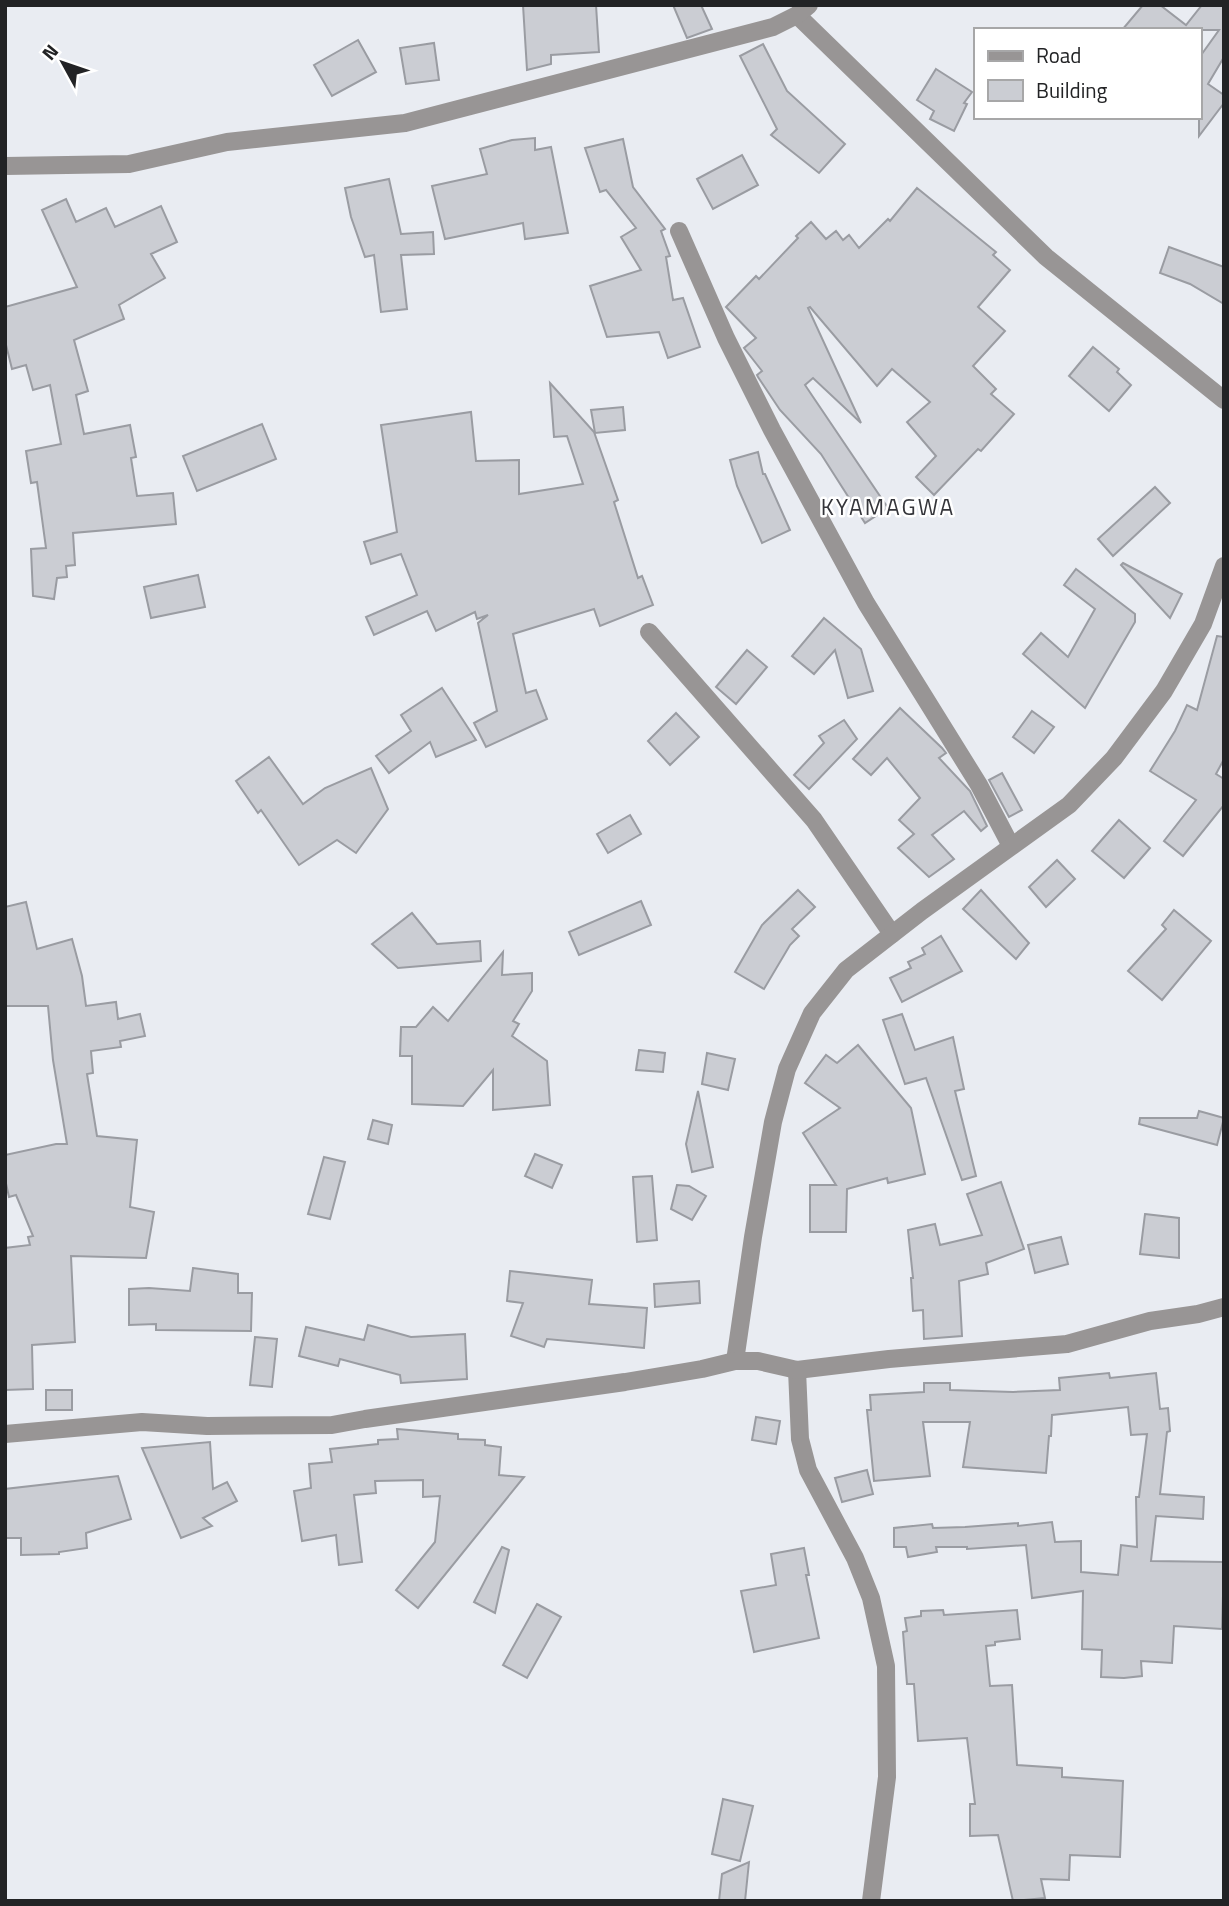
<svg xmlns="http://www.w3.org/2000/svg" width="1229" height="1906" viewBox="0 0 1229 1906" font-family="'Titillium Web',sans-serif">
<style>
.building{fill:#cbcdd3;stroke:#9a9ca2;stroke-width:2}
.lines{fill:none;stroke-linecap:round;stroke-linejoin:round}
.minor{stroke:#989595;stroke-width:18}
.labels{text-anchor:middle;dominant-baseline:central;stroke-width:5;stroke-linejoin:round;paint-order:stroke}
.quarter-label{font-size:23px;letter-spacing:2px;fill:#34353a;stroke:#fff}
</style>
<rect width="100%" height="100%" fill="#e9ecf2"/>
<!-- building -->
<g class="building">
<polygon points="523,5 596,5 599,52 551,55 551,64 527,70"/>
<polygon points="673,5 701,5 712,29 687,38"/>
<polygon points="1143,5 1160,5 1186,25 1202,5 1224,5 1224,57 1208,84 1224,95 1224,103 1199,136 1199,58 1219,30 1122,30"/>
<polygon points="358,40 376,72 332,96 314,65"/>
<polygon points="434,43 439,80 406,84 400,48"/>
<polygon points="763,44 787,91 845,144 819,173 771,135 777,129 740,56"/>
<polygon points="936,69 972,92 964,103 967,104 954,131 930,119 934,111 917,100"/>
<polygon points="535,138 535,150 551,147 568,233 525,239 523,223 445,239 432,186 487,174 480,149 512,140"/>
<polygon points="623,139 633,187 665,229 661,231 670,256 666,257 673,300 683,298 700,347 668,358 659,332 607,337 590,286 641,270 621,237 636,228 606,190 600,192 585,148"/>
<polygon points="742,155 758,185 713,209 697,179"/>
<polygon points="389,179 401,234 433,232 434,254 401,255 407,309 381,312 374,255 365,257 351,217 345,188"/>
<polygon points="917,188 996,252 993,255 1010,270 978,307 1005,331 973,366 996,389 991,394 1014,414 981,451 978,449 934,495 916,477 936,456 907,422 930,402 892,369 877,386 810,307 808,308 861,423 813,378 805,385 888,508 865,523 821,454 780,410 758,377 757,375 762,371 744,348 756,338 726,307 756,276 759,279 798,238 796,236 811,222 826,239 836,231 843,240 849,235 859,248 888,219 890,221"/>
<polygon points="66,199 76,222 106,208 115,227 161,206 177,242 151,254 165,278 119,305 124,319 74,340 88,391 76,395 84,434 130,425 136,457 131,458 137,496 173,493 176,524 73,533 75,565 66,566 67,577 57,578 54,599 33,596 31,549 46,548 37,482 31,483 26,451 61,444 50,385 33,390 26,365 12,369 5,341 5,307 77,287 42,210"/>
<polygon points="1169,247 1224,267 1224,304 1190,284 1160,273"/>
<polygon points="1093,347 1119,369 1117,372 1131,385 1109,411 1069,376"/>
<polygon points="550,383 594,432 618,500 614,502 638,578 642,576 653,605 600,626 594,609 513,634 526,693 536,690 547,719 486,747 474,723 497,711 478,623 488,615 477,619 475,612 436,631 427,611 374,635 366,617 417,595 401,554 371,564 364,542 397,532 381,425 471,412 476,461 519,460 519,494 583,484 567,436 554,437"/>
<polygon points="623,407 625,430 595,433 591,410"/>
<polygon points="262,424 276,459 197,491 183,456"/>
<polygon points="758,452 763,474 765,474 790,530 762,543 737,486 730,460"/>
<polygon points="1155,487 1170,503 1113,556 1098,539"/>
<polygon points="1123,563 1182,594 1170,618 1121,565"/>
<polygon points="1076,569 1135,614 1135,622 1085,708 1023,654 1041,633 1068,657 1095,609 1064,585"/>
<polygon points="198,575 205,607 151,618 144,587"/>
<polygon points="824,618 861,649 873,691 848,698 835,650 814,674 792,656"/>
<polygon points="1217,636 1224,637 1224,759 1216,774 1224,779 1224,805 1183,856 1164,841 1196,800 1150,771 1175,731 1187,705 1197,710"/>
<polygon points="747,650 767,667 736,704 716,687"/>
<polygon points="442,688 476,740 436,757 430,742 389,773 376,756 411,731 401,715"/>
<polygon points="900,708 942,748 946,753 939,758 970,791 987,826 981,831 964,811 932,835 954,859 929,877 898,848 914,834 899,820 920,798 887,758 871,775 853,759"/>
<polygon points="1032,711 1054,727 1034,753 1013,737"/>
<polygon points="676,713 699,737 670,765 648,741"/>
<polygon points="844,720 857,739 809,789 794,775 824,743 819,736"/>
<polygon points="269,757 303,804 325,788 371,768 388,809 356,853 337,840 299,865 261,810 258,813 236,781"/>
<polygon points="1002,773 1022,810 1009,817 989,780"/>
<polygon points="630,815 641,834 608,853 597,834"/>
<polygon points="1119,820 1150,848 1124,878 1092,851"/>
<polygon points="1057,860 1075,879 1046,907 1029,887"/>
<polygon points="798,890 815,907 792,929 799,936 790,945 764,989 735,972 762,925"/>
<polygon points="981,890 1029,943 1016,959 963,909"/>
<polygon points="641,901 651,925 579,955 569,932"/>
<polygon points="26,902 37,949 72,939 82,976 86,1006 116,1002 118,1019 140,1014 145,1036 120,1041 121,1047 91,1051 93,1073 87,1074 97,1136 137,1140 130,1207 154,1212 146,1258 71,1256 75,1342 32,1345 33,1389 5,1390 5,1248 30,1245 28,1237 33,1236 16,1195 9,1197 5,1179 5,1155 56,1144 67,1144 53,1060 48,1006 5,1006 5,907"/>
<polygon points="1174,910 1211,941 1162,1000 1128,971 1166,929 1162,925"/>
<polygon points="412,913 437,944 480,941 481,961 398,968 372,944"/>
<polygon points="941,936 962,971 902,1002 890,978 911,968 908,962 925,954 922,948"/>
<polygon points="503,952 502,975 532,973 532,991 513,1021 519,1024 512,1036 547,1061 550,1105 493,1110 493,1070 463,1106 412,1104 412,1056 400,1056 401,1027 416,1027 433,1007 448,1021"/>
<polygon points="902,1014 915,1050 953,1037 964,1089 955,1091 976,1176 962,1180 926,1078 905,1084 883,1020"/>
<polygon points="858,1045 911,1108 925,1174 888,1183 887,1178 847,1189 846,1232 810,1232 810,1185 836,1185 803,1133 840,1108 805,1083 826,1055 837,1063"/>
<polygon points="639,1050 665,1053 663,1072 636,1070"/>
<polygon points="707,1053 735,1059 728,1090 702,1084"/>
<polygon points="698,1091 713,1167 692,1172 686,1144"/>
<polygon points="1199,1111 1224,1118 1217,1145 1139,1124 1140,1118 1197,1118"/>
<polygon points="373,1120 392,1125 388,1144 368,1139"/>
<polygon points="535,1154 562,1165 552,1188 525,1176"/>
<polygon points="324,1157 345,1162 330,1219 308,1214"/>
<polygon points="652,1176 657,1240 637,1242 633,1177"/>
<polygon points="1001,1182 1024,1249 986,1263 988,1274 959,1281 962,1336 924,1339 923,1310 913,1311 911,1278 913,1278 908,1230 935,1224 940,1245 982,1235 967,1194"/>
<polygon points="677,1185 689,1186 706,1196 692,1220 671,1209"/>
<polygon points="1145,1214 1179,1218 1179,1258 1140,1254"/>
<polygon points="1061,1237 1068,1264 1035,1273 1028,1245"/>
<polygon points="193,1268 238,1274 238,1293 252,1293 251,1331 156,1330 156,1324 129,1325 129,1289 149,1288 190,1291"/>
<polygon points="510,1271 592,1280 589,1304 647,1308 644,1348 547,1339 544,1347 511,1336 523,1303 507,1301"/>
<polygon points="699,1281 700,1303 655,1307 654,1284"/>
<polygon points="368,1325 411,1337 465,1334 467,1379 401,1383 400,1375 340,1359 338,1366 299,1356 306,1327 364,1340"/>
<polygon points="255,1337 277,1339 272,1387 250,1385"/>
<polygon points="1109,1373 1110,1378 1156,1373 1160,1409 1168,1408 1170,1431 1167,1432 1160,1494 1204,1497 1203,1519 1156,1516 1151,1561 1224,1562 1222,1629 1174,1626 1172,1663 1141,1661 1142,1676 1124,1678 1101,1677 1102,1650 1082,1649 1083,1591 1032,1598 1026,1545 967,1549 967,1547 936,1547 937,1552 908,1557 906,1547 894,1547 894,1528 932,1524 933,1528 965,1527 1018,1523 1018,1526 1052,1522 1055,1542 1081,1541 1081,1572 1118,1575 1121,1545 1137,1547 1136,1497 1139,1497 1147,1434 1131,1435 1128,1407 1052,1415 1051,1436 1049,1436 1046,1473 963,1467 970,1422 923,1422 930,1476 874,1481 867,1410 871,1410 870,1395 924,1392 924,1383 950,1383 950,1390 1013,1392 1060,1390 1059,1378"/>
<rect x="46" y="1390" width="26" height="20"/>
<polygon points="756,1417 780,1421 776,1444 752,1440"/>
<polygon points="397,1429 458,1434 458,1439 485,1440 485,1445 501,1447 499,1475 524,1477 418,1608 396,1590 435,1542 440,1496 423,1497 423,1480 375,1481 376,1493 354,1495 362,1562 339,1565 336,1535 302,1541 294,1491 311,1488 309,1464 332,1462 330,1449 378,1444 378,1440 398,1439"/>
<polygon points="210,1442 213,1489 227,1482 237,1501 203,1518 212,1526 181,1538 142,1448"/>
<polygon points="867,1470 873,1494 842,1502 835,1478"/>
<polygon points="118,1476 131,1519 86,1533 87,1548 59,1552 59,1554 21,1555 21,1538 5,1538 5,1489"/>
<polygon points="502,1547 509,1550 495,1613 474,1602"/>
<polygon points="804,1548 809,1575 806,1575 819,1638 754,1652 741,1591 776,1585 771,1554"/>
<polygon points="537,1604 561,1617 527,1678 503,1665"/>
<polygon points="943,1610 944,1615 1017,1610 1020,1639 995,1642 995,1645 986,1646 990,1686 1012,1685 1017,1765 1062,1768 1062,1777 1123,1781 1120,1857 1070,1855 1069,1880 1041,1879 1045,1898 1013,1901 998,1835 970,1836 970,1804 975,1804 967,1738 918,1741 914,1684 907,1684 903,1632 907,1631 905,1618 921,1616 921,1611"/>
<polygon points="723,1799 753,1806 740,1861 712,1854"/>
<polygon points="749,1862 745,1901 719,1901 722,1874"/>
</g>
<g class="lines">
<!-- minor -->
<g class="minor">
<polyline points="797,15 1046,257 1224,400"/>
<polyline points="5,166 129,164 227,142 405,123 773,27 797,15 809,5"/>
<polyline points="679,231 726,338 772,430 866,603 979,785 1011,846"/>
<polyline points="649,632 814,820 892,934"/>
<polyline points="735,1361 753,1237 773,1122 787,1069 812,1013 846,970 922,911 1069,805 1114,758 1164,691 1203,624 1224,566"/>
<polyline points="797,1370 800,1439 808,1470 855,1558 871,1598 886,1666 887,1777 871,1901"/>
<polyline points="5,1434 142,1422 207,1426 332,1425 365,1419 625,1382 702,1369 735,1361 758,1361 797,1370 889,1359 1067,1344 1150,1321 1198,1314 1224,1307"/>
</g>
</g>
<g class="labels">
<!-- quarter labels -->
<g class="quarter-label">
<text x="888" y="506">KYAMAGWA</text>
</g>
</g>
<!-- border -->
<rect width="1229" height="1906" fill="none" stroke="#222325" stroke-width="14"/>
<!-- legend -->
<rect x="974" y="28" width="228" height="91" fill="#ffffff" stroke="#a7a7a8" stroke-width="2"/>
<rect x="988" y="51" width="35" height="10" fill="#989595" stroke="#a7a7a8" stroke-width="2"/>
<text x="1036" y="63" font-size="21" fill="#222325">Road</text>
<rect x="988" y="80" width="35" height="21" fill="#cbcdd3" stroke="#a7a7a8" stroke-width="2"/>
<text x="1036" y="98" font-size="21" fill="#222325">Building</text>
<!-- north arrow -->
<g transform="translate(63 63) rotate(310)" stroke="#ffffff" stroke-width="5" paint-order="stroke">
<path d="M0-5L12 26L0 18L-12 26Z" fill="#222325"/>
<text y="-10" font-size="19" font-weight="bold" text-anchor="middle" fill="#222325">N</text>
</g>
</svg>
